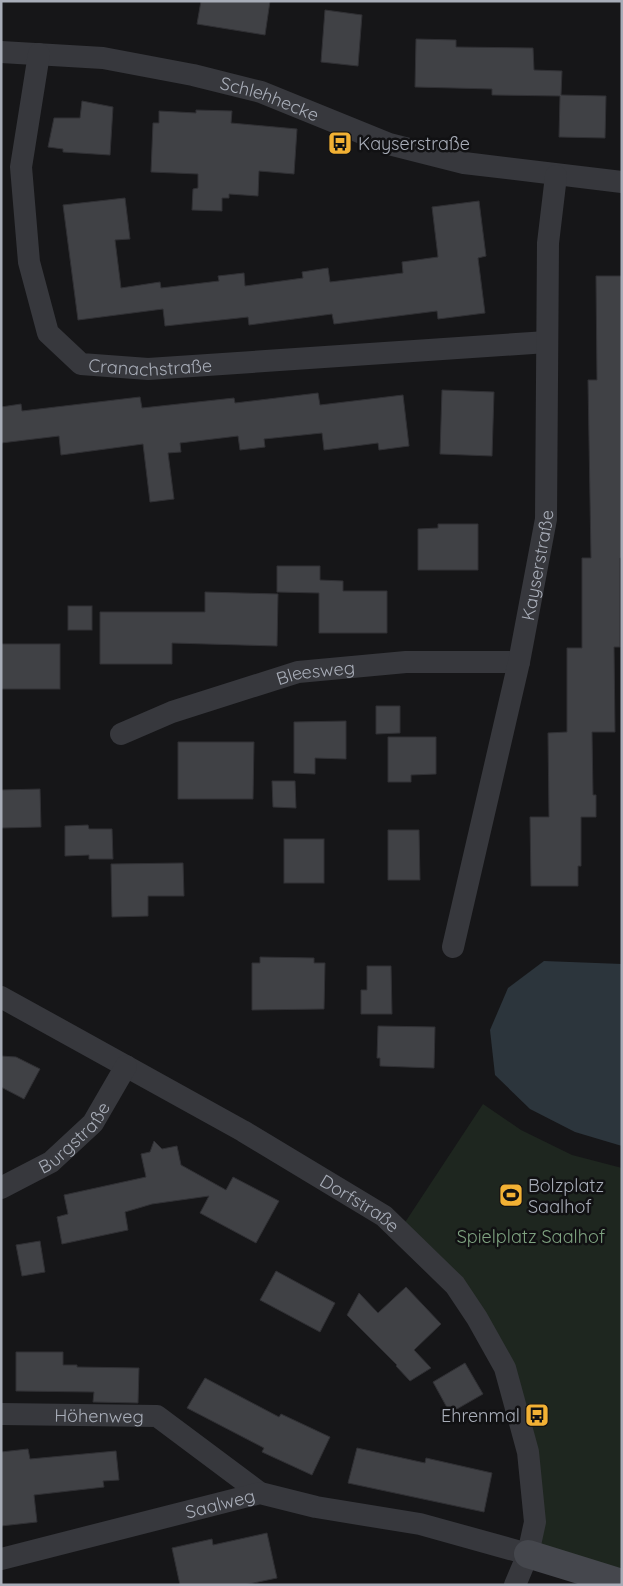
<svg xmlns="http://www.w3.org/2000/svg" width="623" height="1586" viewBox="0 0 623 1586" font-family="Quicksand,sans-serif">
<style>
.green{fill:#1e261f}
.water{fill:#2c353c}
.building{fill:#404145;stroke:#303034}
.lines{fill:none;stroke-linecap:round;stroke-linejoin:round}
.street{stroke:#37383d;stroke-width:22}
.secondary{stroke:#45474d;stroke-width:28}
.labels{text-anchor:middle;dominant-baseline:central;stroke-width:5;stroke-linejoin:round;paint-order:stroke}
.street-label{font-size:18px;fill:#a8adb8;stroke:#111113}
.poi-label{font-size:18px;fill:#a8adb8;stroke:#111113;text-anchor:start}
.park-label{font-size:18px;fill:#7fa381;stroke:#111113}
</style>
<rect width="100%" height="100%" fill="#161618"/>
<!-- green -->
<polygon class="green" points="483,1104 521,1130 572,1155 622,1168 622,1583 528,1554 535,1522 505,1368 400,1230"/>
<!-- water -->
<polygon class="water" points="544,961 622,964 622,1146 575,1132 530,1109 495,1075 490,1030 508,988"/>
<!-- building -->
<g class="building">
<polygon points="201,1 270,1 265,35 197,24"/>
<polygon points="325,10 362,15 358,66 321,62"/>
<polygon points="416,39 456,40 456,47 533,48 534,70 562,71 561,95 606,96 605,138 559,137 560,96 492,95 492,89 415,87"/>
<polygon points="82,101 113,107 110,155 63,152 63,149 48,147 54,118 80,118"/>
<polygon points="196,110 232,111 231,123 297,129 294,174 259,171 258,196 229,194 229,198 222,198 222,211 192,210 193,189 198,188 198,174 151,172 153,123 159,123 159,111 196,113"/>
<polygon points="125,198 130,239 115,240 121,288 160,282 161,288 219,281 218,276 244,273 245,286 303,278 302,272 328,268 330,282 403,273 402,262 438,257 432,207 479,201 486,256 478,258 485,313 438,319 437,311 334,324 332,314 249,325 248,317 165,326 163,309 78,320 63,205"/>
<polygon points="596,276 622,276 622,558 620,558 620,647 614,647 615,732 592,732 593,795 596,795 596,817 581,817 581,866 578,866 578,886 531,886 530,817 549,817 548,733 567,732 567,648 582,648 582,558 591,558 588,380 597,380"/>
<polygon points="442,390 494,392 492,456 440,454"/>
<polygon points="318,393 320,405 403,395 409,446 379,450 378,443 324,450 322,433 264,439 265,447 240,450 238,436 180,443 181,452 168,453 174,499 150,502 143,444 61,455 59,436 1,443 1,407 21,404 22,411 140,397 142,408 234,398 235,403"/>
<polygon points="438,524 478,524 478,570 418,570 418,529 438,528"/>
<polygon points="277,566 320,566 320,580 343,581 343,591 387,591 387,633 319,633 319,593 277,592"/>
<polygon points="205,592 278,594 277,646 172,643 172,664 100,664 100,612 205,612"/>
<rect x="68" y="606" width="24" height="24"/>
<rect x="1" y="644" width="59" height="45"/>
<polygon points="376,706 400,706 400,733 376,734"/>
<polygon points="346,721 346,759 315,758 315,774 294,773 294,722"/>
<polygon points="388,737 436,737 436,774 411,775 411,782 388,782"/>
<polygon points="178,742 254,742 253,799 178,799"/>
<polygon points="272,781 295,781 296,808 273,807"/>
<polygon points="40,789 41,827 1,828 1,790"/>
<polygon points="88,825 89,829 112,829 113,859 89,859 89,855 65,856 65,826"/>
<polygon points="388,830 419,830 420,880 388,880"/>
<rect x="284" y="839" width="40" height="44"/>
<polygon points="183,863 184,896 148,896 148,916 112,917 111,864"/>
<polygon points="260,957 314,958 314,963 325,963 324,1009 252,1010 252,963 260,963"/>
<polygon points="367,966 391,966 392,1014 361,1014 361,990 367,990"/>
<polygon points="378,1026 435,1027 434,1068 380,1066 380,1058 377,1058"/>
<polygon points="1,1056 16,1057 40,1069 24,1099 1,1087"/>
<polygon points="154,1141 162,1149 177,1146 181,1165 226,1190 233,1177 279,1201 256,1243 200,1213 209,1196 152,1204 125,1212 128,1230 62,1244 57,1217 68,1214 64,1195 146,1177 141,1154 150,1152"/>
<polygon points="40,1241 45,1272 22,1276 16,1245"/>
<polygon points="276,1271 335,1303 320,1332 260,1300"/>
<polygon points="406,1287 441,1324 414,1350 431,1368 410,1381 396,1366 397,1365 347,1315 359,1293 378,1313"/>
<polygon points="16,1352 63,1352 63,1365 77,1365 77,1367 139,1368 138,1403 93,1402 94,1392 16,1391"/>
<polygon points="465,1363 483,1394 450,1413 433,1382"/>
<polygon points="205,1378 279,1417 281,1414 330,1437 312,1475 262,1452 264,1448 187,1408"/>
<polygon points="357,1448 425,1463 426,1458 492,1473 484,1512 348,1483"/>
<polygon points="28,1449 30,1459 116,1451 119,1480 103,1481 104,1487 34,1495 37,1522 1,1526 1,1452"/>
<polygon points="267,1533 277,1578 244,1585 180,1585 172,1548 212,1539 213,1545"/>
</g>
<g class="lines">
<!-- street -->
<g class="street">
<path id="s1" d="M1 52 103 58 193 75 261 92 389 144 464 163 622 182"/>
<path id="s2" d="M39 54 21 167 29 262 48 333 81 364 148 369 547 342"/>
<path id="s3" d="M121 734 172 712 298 672 406 662H519"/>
<path id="s4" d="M453 947 519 662 546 519 548 243 556 176"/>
<path id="s5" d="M1 997 243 1131 384 1216 455 1285 477 1318 505 1368 528 1452 535 1522 528 1554 515 1585"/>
<path id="s6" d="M1 1188 51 1162 93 1123 126 1066"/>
<path id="s7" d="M1 1414 157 1416 260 1493"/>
<path id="s8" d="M1 1559 260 1493 316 1507 420 1524 528 1554"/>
</g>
<!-- secondary -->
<polyline class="secondary" points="528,1554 622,1583"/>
</g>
<!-- icons -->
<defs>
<g id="bus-square" transform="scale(1.25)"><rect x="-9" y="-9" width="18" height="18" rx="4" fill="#f2b134" stroke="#111113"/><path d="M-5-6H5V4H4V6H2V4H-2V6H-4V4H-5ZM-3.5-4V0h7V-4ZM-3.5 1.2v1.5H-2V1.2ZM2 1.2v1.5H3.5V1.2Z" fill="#111"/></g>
<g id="stadium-square" transform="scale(1.25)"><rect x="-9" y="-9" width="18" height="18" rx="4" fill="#f2b134" stroke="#111113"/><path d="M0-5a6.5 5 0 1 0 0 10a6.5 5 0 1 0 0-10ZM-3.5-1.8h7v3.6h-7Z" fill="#111"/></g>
</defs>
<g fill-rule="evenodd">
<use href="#bus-square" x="340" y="143"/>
<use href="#stadium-square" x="511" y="1195"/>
<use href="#bus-square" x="537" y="1415"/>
</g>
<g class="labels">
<!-- street labels -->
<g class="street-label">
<text stroke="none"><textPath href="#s1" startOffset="274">Schlehhecke</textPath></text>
<text stroke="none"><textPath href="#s2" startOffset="398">Cranachstraße</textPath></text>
<text stroke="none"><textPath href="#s4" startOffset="391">Kayserstraße</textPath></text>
<text stroke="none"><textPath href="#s3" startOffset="205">Bleesweg</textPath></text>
<text stroke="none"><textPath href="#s6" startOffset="90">Burgstraße</textPath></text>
<text stroke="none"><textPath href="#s5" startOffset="414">Dorfstraße</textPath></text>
<text stroke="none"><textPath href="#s7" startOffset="98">Höhenweg</textPath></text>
<text stroke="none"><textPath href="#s8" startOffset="226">Saalweg</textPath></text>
</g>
<!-- poi labels -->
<g class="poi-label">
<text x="358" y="143">Kayserstraße</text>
<text x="528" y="1185">Bolzplatz<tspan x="528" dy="21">Saalhof</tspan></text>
<text x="520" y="1415" text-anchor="end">Ehrenmal</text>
</g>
<!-- park labels -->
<g class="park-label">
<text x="531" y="1236">Spielplatz Saalhof</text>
</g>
</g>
<!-- border -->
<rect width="623" height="1586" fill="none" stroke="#a8adb8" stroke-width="5"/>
</svg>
